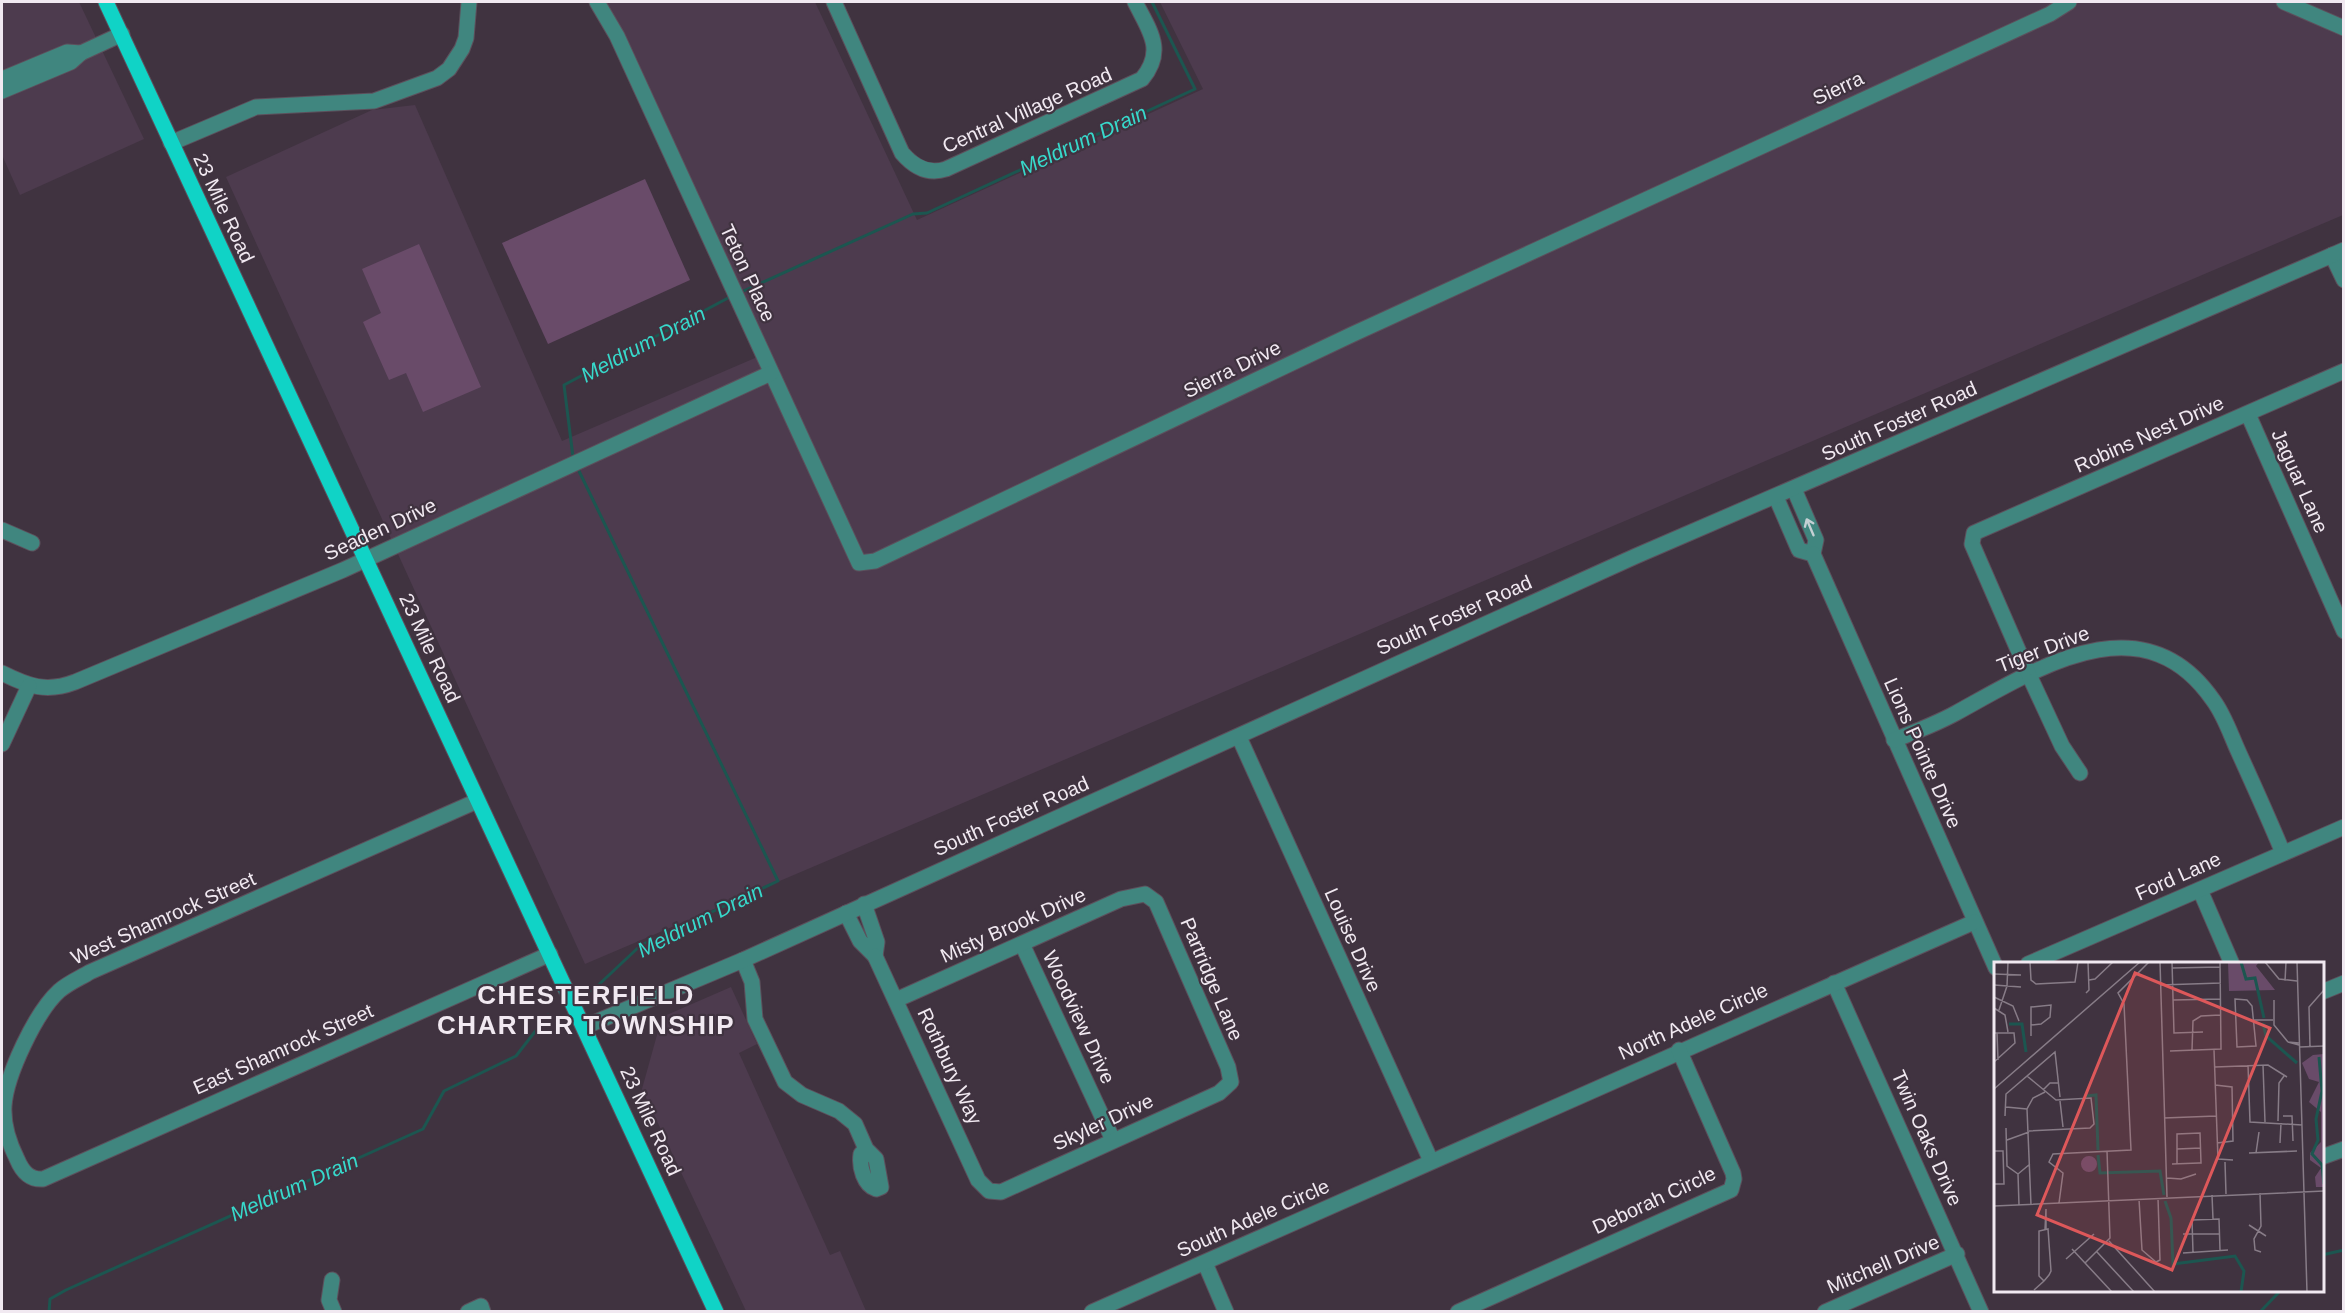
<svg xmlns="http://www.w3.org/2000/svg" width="2345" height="1313" viewBox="0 0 2345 1313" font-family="Arial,sans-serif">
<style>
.built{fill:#4d3b4e}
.green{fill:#694b69}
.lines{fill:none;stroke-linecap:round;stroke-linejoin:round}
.stream{stroke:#1c5650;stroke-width:3}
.minor-casing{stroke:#5c505c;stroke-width:17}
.major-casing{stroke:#5c505c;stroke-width:17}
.minor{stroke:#40867f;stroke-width:15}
.major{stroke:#10d3c6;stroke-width:15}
.oneway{stroke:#c5d0d4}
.labels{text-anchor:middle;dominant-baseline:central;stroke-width:4.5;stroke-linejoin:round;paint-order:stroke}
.street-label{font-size:20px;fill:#f1e9f1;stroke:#403340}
.water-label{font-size:21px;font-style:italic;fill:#37d9cb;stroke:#403340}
.district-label{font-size:26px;font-weight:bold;letter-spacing:1.5px;fill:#f1e9f1;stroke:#403340}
.inset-river{fill:none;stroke:#1c5650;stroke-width:3}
.inset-road{fill:none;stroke:#877c87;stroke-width:1.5}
.view{fill:#dd585a;fill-opacity:0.15;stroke:#dd585a;stroke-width:3}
.inset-edge{fill:none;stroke:#f1e9f1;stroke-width:3}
</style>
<rect width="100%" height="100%" fill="#403340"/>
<!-- built -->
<g class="built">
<polygon points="2,2 79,2 144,139 20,195 2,155"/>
<polygon points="602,2 815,2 917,220 1203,89 1160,2 2343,2 2343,215 585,964 226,177 372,110 415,105 562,441 762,355"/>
<polygon points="731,987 757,1044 739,1053 830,1255 840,1251 866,1311 746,1311 642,1089 662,1017"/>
</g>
<!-- green -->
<g class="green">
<polygon points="645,179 690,280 548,344 502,243"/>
<polygon points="419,244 481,387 423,412 406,373 389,380 363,322 381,313 362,269"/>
</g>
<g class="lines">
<!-- stream -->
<g class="stream">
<polyline points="739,293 913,214 927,213 1195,89 1152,2"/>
<polyline points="573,457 564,385 730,297"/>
<polyline points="578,469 778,881 641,945 592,991"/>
<polyline points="2322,1255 2344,1250"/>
<polyline points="49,1312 50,1299 66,1290 423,1129 444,1091 516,1056 548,1015"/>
<polyline points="2260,1312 2281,1290"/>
</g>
<!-- minor casing -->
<g class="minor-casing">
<g id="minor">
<polyline points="597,2 617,36 859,563 875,561 1351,335 2050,14 2069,2"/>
<path d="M834 2 902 153C914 167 928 175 946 169L1142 79C1166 50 1149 30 1135 2"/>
<polyline points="2284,2 2344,28"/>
<polyline points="81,53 122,34"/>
<polyline points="2,79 67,52 81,53 71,62 2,91"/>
<polyline points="171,143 256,107 374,101 437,78 449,69 462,49 466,38 469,2"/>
<polyline points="2332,255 2344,280"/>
<polyline points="2248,414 2344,631"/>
<polyline points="1776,497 1799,550 1813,554 1816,540 1794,489"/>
<polyline points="2,530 32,543"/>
<polyline points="1813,554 1996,968"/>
<path d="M2 673C28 686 46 693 75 682L343 570 771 373"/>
<polyline points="1239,737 1431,1161"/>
<path d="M1894 740C1915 732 1936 724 1956 713 2038 668 2143 599 2213 700 2225 716 2231 736 2239 753 2254 786 2269 819 2283 853"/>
<polyline points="2,744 29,686"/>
<polyline points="2080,773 2062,746 2029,675 1972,544 1974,533 2344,371"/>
<path d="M477 801 90 972C80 978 68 983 59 991 36 1012 6 1075 4 1106 3 1124 9 1143 17 1159 22 1171 29 1180 43 1179L550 954"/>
<polyline points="2200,890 2232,964"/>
<polyline points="846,913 860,941 875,956 877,942 864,904"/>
<polyline points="1022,944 1113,1140"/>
<polyline points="875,956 978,1180 989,1191 1001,1192 1219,1093 1231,1082 1228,1067 1156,902 1145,894 1121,899 896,1000"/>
<path d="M743 960 752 982 755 1019 785 1082 802 1095 839 1111 855 1124 866 1149 876 1159 881 1187 876 1189C864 1185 859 1167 861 1154L866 1149"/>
<polyline points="2028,964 2344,827"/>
<polyline points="1834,983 1981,1312"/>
<polyline points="2322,992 2344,983"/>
<polyline points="584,1027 743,960 1636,556 2344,250"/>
<polyline points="2322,1157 2344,1149"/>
<polyline points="1205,1263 1226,1312"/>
<polyline points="332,1280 329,1300 334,1312"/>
<polyline points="468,1312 481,1306 483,1312"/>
<polyline points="1092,1312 1974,922"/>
<polyline points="1458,1312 1731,1190 1734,1179 1733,1173 1679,1050"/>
<polyline points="1825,1312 1957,1254"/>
</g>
</g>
<!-- major casing -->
<g class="major-casing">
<polyline id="major" points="106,2 716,1312"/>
</g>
<!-- minor -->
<use href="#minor" class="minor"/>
<!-- major -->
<use href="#major" class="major"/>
</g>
<!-- one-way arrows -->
<defs><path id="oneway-shaft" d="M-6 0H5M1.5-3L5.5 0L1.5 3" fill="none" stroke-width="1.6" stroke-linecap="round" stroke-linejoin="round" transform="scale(1.5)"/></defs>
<use class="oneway" href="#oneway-shaft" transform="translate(1810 527) rotate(-113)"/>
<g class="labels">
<!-- street labels -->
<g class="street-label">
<text transform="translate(1838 88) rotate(-25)">Sierra</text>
<text transform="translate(1027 110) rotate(-24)">Central Village Road</text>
<text transform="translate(224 208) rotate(65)">23 Mile Road</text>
<text transform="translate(748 273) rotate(65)">Teton Place</text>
<text transform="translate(1232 369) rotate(-26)">Sierra Drive</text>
<text transform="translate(1899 421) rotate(-24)">South Foster Road</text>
<text transform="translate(2149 434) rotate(-24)">Robins Nest Drive</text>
<text transform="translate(2300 481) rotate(66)">Jaguar Lane</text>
<text transform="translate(380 529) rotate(-25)">Seaden Drive</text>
<text transform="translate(1454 615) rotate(-24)">South Foster Road</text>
<text transform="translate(430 648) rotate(65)">23 Mile Road</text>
<text transform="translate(2043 649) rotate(-21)">Tiger Drive</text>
<text transform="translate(1923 753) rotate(66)">Lions Pointe Drive</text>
<text transform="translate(1011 816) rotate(-24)">South Foster Road</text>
<text transform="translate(2178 876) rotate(-24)">Ford Lane</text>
<text transform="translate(163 918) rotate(-24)">West Shamrock Street</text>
<text transform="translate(1013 925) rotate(-24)">Misty Brook Drive</text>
<text transform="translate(1353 940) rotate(66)">Louise Drive</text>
<text transform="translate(1212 979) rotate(67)">Partridge Lane</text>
<text transform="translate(1079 1017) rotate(65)">Woodview Drive</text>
<text transform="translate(1693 1021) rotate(-24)">North Adele Circle</text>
<text transform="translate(283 1049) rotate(-24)">East Shamrock Street</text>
<text transform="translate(950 1066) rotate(65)">Rothbury Way</text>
<text transform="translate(651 1121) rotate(65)">23 Mile Road</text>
<text transform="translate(1103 1122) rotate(-25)">Skyler Drive</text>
<text transform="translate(1927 1138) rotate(66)">Twin Oaks Drive</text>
<text transform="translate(1654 1200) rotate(-25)">Deborah Circle</text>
<text transform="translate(1253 1218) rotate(-24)">South Adele Circle</text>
<text transform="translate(1883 1264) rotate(-23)">Mitchell Drive</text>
</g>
<!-- water labels -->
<g class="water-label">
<text transform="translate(1083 140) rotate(-25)">Meldrum Drain</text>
<text transform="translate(643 344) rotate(-28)">Meldrum Drain</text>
<text transform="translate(700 920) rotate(-27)">Meldrum Drain</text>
<text transform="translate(294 1187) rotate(-24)">Meldrum Drain</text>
</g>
<!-- district labels -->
<g class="district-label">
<text x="586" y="995">CHESTERFIELD<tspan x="586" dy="30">CHARTER TOWNSHIP</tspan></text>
</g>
</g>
<!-- overview -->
<g transform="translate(1994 962)">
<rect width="330" height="330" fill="#403340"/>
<path d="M234 0H265L262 4 281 28 235 29ZM330 92V225H322L321 215 327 206 316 198V191L327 180V150L315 140 325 120 315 117 308 101 319 93ZM87 202a8 8 0 1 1 16 0a8 8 0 1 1-16 0Z" fill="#694b69"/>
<path class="inset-river" d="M247 0 252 17 261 16 270 56M269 61 272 74 303 101M15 62H28L32 90M325 95 328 129 322 157 324 178 318 192 328 203 330 222M92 134 102 133 104 188M104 193 106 211 166 209 170 233M171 239 177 256 179 302 241 294 250 309 247 330"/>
<path class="inset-road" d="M36 0 37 18 42 22 81 20 84 0M166 0 173 235M178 0 180 71 209 70M271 0 285 17 303 19M303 0 313 330M178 6 226 5M0 12 27 13M95 18 101 17 119 0M291 19 292 0M0 23 27 25M166 23 227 21M92 31 95 28 94 0M0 35 19 44 25 59M241 37 253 38 258 44 262 84 243 85ZM179 38 226 37M280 38V63L294 80M0 46 11 53 14 70M5 48 13 24 14 0M259 58H279M37 63 47 62 56 55 57 43 37 45V74M0 71H20L21 81 0 100M3 71 4 98M305 81 294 80 305 83M306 85 330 84M316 85 315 45 330 28M198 88 199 59 207 54 226 53M220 88 224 197 239 198M176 89 227 87 226 0M254 103 256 160 308 163M269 103 271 160M221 105 274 103 293 115M33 114 62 138 97 136 100 162 96 166 35 169M221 123 238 125 239 179 223 181M0 127 146 0M49 128 56 121H65M66 139 69 165M12 145 33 147M11 154 12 132 61 90 66 135M289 154H298L299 179M170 156 222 154M284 159 285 121 290 114M12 166 13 204 24 212M13 178 35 170M286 181 287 161M183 187 207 186M0 189H9L10 222H0M255 191 303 189M262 191 265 170M231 200 232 232M178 202 205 201H207L206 171 183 172V202M173 216 187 217 202 212M266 231 267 264 260 277 261 288 267 290M218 233 219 257M145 237 148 288 162 300 166 298 164 236M65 241 69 211 55 200 59 192 137 188 130 42 124 31 155 0M25 243 24 212 36 202M37 243 33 147 39 136 51 130M0 244 330 229M255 263 272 274M51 267 52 247V267M189 272H226M115 279 161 330M78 287 118 330M103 290 140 330M199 290 198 258 225 257 226 288M189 291 234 288M72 297 100 272M91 301 116 276 113 189M40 328 50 319 55 313 57 309 54 267 45 269V314L50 319"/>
<path class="view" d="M141 11 276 66 178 308 43 253Z"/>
<rect width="330" height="330" class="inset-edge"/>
</g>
<!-- border -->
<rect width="2345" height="1313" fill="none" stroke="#f1e9f1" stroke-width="6"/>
</svg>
